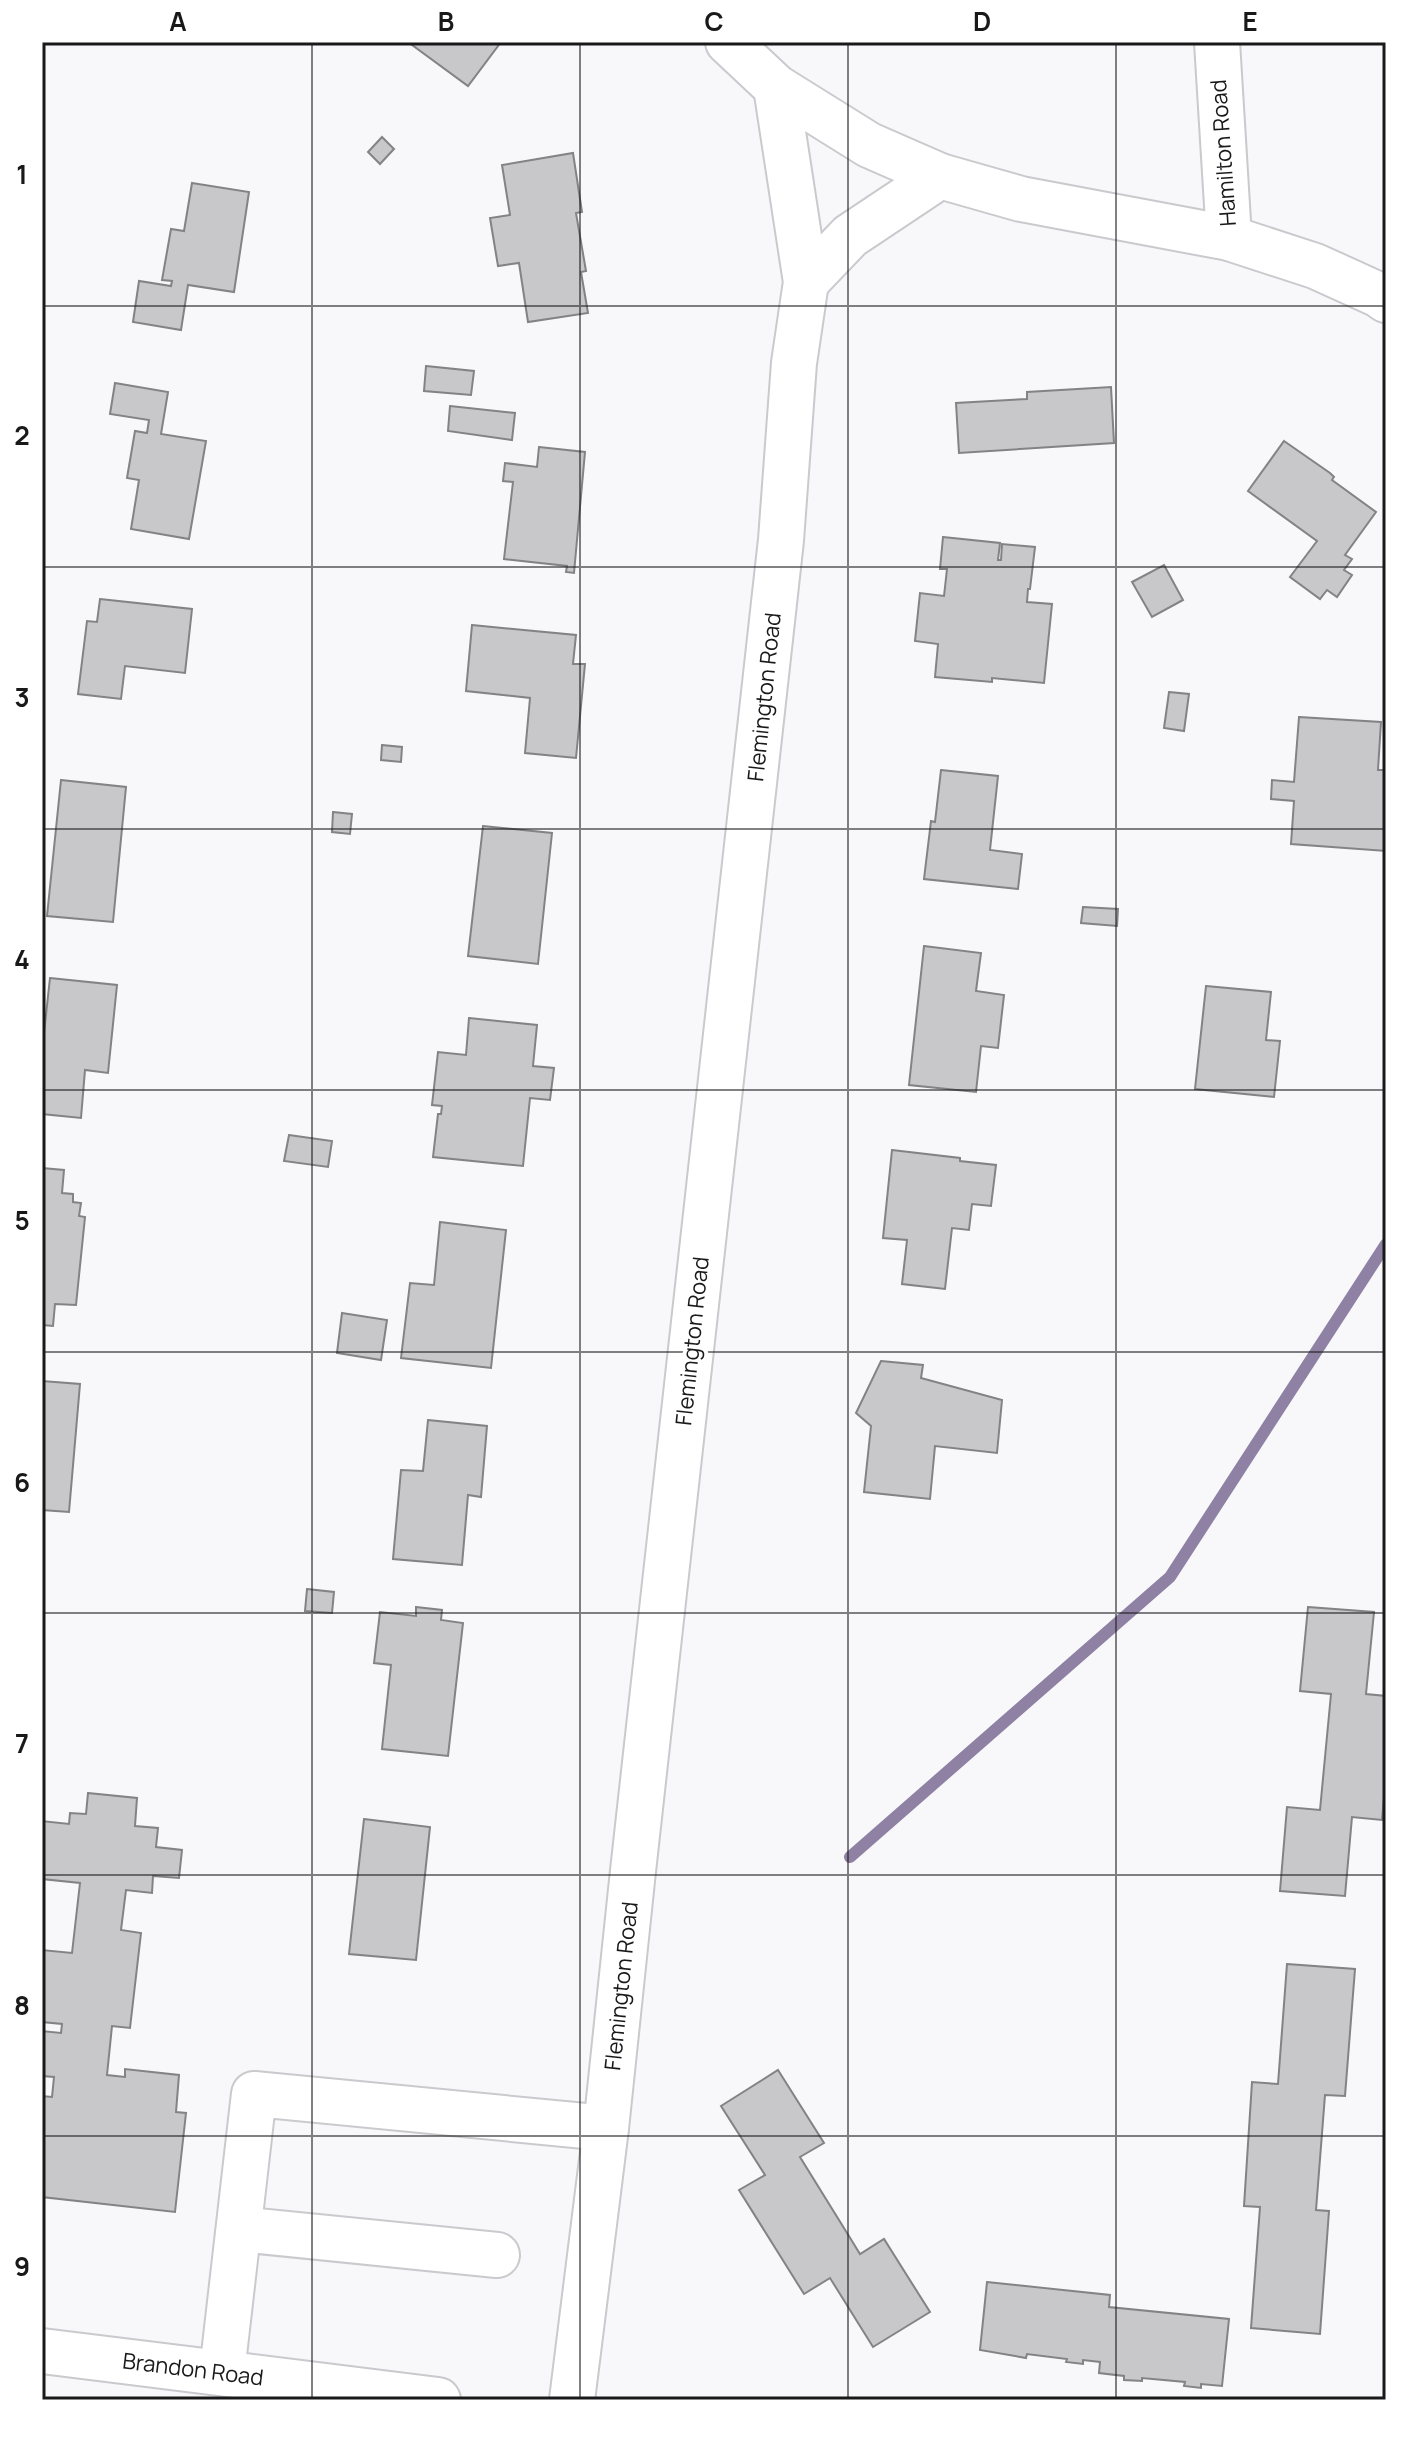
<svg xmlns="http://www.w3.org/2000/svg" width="1428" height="2442" viewBox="0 0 1428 2442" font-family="Manrope,sans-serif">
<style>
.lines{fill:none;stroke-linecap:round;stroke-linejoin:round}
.stream{stroke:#8e81a3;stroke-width:12}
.building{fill:#c8c7ca;stroke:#838285;stroke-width:2}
.minor-casing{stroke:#cbc9cd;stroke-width:48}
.minor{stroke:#fff;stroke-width:44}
.grid{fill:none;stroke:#1a191a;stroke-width:2;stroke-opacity:0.55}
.labels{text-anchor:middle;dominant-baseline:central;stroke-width:8;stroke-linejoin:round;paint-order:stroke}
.street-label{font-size:22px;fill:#1a191a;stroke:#fff}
.neatline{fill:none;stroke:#1a191a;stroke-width:3}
.grid-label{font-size:26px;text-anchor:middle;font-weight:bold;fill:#1a191a}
</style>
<rect width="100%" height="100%" fill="#f8f7fa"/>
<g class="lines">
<!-- stream -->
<polyline class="stream" points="850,1857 1170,1577 1386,1244"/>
</g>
<!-- building -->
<g class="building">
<polygon points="408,42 501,42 468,86"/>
<polygon points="382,137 394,149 380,164 368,152"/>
<polygon points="573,153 582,212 576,213 586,271 581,272 588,313 528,322 519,263 498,266 490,218 510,215 502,165"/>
<polygon points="192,183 249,192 234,292 188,285 181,330 133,322 139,281 171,286 172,281 162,280 171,229 184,231"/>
<polygon points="426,366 474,371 471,395 424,391"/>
<polygon points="115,383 168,392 161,434 206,441 189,539 131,529 139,480 127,478 135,431 147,433 149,420 110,414"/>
<polygon points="1111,387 1114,443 959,453 956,403 1027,399 1027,392"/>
<polygon points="450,406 515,413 512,440 448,431"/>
<polygon points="1284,441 1330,473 1334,477 1332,480 1376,512 1345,555 1352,559 1344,570 1352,575 1337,597 1327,590 1320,599 1290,577 1317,541 1248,491"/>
<polygon points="539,447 585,452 574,573 566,572 567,566 504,559 513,482 503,481 505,463 537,467"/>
<polygon points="943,537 1000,543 998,560 1001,560 1002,544 1035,547 1030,589 1028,589 1027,602 1052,604 1044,683 992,678 992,682 935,677 938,644 915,641 920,593 944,596 947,569 940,569"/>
<polygon points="1164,565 1183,600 1152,617 1132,582"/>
<polygon points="100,599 192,609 185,673 125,666 121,699 78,694 87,621 97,622"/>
<polygon points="472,625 576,635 573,664 585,664 576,758 525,753 530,698 466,691"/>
<polygon points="1169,692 1189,694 1184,731 1164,728"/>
<polygon points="1299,717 1381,722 1378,770 1386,770 1386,851 1291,844 1294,801 1271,799 1272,780 1294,782"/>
<polygon points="382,745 402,747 401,762 381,760"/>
<polygon points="941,770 998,776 990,850 1022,854 1018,889 924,879 931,821 935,822"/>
<polygon points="61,780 126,787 113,922 47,916"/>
<polygon points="333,812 352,814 350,834 332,832"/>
<polygon points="483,826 552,833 538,964 468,956"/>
<polygon points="1083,907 1118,909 1117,926 1081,923"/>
<polygon points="924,946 981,953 976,991 1004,995 998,1048 981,1046 976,1092 909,1085"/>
<polygon points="50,978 117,985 108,1073 85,1070 81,1118 42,1114 42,1051"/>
<polygon points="1206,986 1271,992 1266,1040 1280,1041 1274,1097 1195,1089"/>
<polygon points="469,1018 537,1025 533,1066 554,1068 550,1100 530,1098 523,1166 433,1157 438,1114 441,1114 442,1106 432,1105 438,1052 466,1055"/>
<polygon points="289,1135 332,1141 328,1167 284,1161"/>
<polygon points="892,1150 960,1158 960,1161 996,1165 991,1206 972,1204 969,1230 952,1228 945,1289 902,1284 907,1240 883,1238"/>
<polygon points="42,1168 64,1170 62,1193 73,1194 73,1202 81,1203 79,1216 85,1217 76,1305 55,1304 53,1326 42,1325"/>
<polygon points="440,1222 506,1230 491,1368 401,1358 410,1283 434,1285"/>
<polygon points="342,1313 387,1320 381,1360 337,1353"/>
<polygon points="881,1361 923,1365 921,1378 1002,1400 997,1453 935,1446 930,1499 864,1492 871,1426 856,1413"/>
<polygon points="42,1381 80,1384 69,1512 42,1510"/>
<polygon points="428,1420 487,1426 481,1497 468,1495 462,1565 393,1559 401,1470 423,1471"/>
<polygon points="307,1589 334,1592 332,1613 305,1611"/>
<polygon points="416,1607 442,1610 441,1620 463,1623 448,1756 382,1749 391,1665 374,1663 380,1612 416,1616"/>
<polygon points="1308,1607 1374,1612 1366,1694 1386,1696 1386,1775 1382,1820 1352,1817 1345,1896 1280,1891 1287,1807 1320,1810 1331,1694 1300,1691"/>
<polygon points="88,1793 137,1798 135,1826 158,1828 156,1847 182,1850 179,1878 153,1876 152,1893 126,1890 121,1930 141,1933 130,2028 112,2026 107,2075 125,2077 125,2069 179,2075 176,2112 186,2113 175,2212 42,2197 42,2096 52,2097 54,2077 42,2076 42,2031 61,2033 62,2024 42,2022 42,1950 72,1953 80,1883 42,1879 42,1821 69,1824 70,1813 86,1814"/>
<polygon points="364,1819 430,1827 416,1960 349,1954"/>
<polygon points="1287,1964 1355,1969 1345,2096 1325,2095 1316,2210 1329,2211 1320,2334 1251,2328 1260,2207 1244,2206 1252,2082 1278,2084"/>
<polygon points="778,2070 824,2143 800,2157 852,2241 860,2254 884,2239 930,2312 873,2347 830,2278 804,2294 739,2190 765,2175 721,2106"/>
<polygon points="987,2282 1110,2295 1109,2307 1229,2319 1222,2386 1201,2384 1201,2388 1184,2386 1185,2382 1142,2378 1142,2381 1124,2380 1124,2376 1099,2373 1100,2362 1083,2360 1083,2364 1066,2362 1067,2359 1027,2354 1026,2358 980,2350"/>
</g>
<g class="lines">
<!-- minor casing -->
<g class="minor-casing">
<g id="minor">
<polyline points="728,42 776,87 869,145 940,176 1021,199 1229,238 1315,266 1379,295 1386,300"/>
<polyline points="1217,42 1229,238"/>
<polyline points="806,282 850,236 940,176"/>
<polyline points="239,2229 497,2255"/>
<polyline points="42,2351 438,2400"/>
<polyline points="222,2372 254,2094 606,2128"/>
<polyline points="572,2400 606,2128 633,1871 781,540 794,363 806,282 776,87"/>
</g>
</g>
<!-- minor -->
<use href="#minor" class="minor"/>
</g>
<!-- grid -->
<path class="grid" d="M312 42V2400M580 42V2400M848 42V2400M1116 42V2400M42 306H1386M42 567H1386M42 829H1386M42 1090H1386M42 1352H1386M42 1613H1386M42 1875H1386M42 2136H1386"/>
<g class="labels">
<!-- street labels -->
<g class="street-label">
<text transform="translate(1223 153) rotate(-94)">Hamilton Road</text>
<text transform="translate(764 697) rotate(-84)">Flemington Road</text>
<text transform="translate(692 1341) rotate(-84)">Flemington Road</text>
<text transform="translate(621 1986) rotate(-84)">Flemington Road</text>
<text transform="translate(193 2369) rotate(7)">Brandon Road</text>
</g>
</g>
<!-- border -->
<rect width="1428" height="2442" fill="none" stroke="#ffffff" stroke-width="88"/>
<rect x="44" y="44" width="1340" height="2354" class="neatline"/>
<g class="grid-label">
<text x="178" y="31">A</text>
<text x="446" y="31">B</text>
<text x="714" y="31">C</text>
<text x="982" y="31">D</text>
<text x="1250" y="31">E</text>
<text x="22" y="184">1</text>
<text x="22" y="445">2</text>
<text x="22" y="707">3</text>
<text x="22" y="969">4</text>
<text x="22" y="1230">5</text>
<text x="22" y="1492">6</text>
<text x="22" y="1753">7</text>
<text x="22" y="2015">8</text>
<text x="22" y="2276">9</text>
</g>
</svg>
